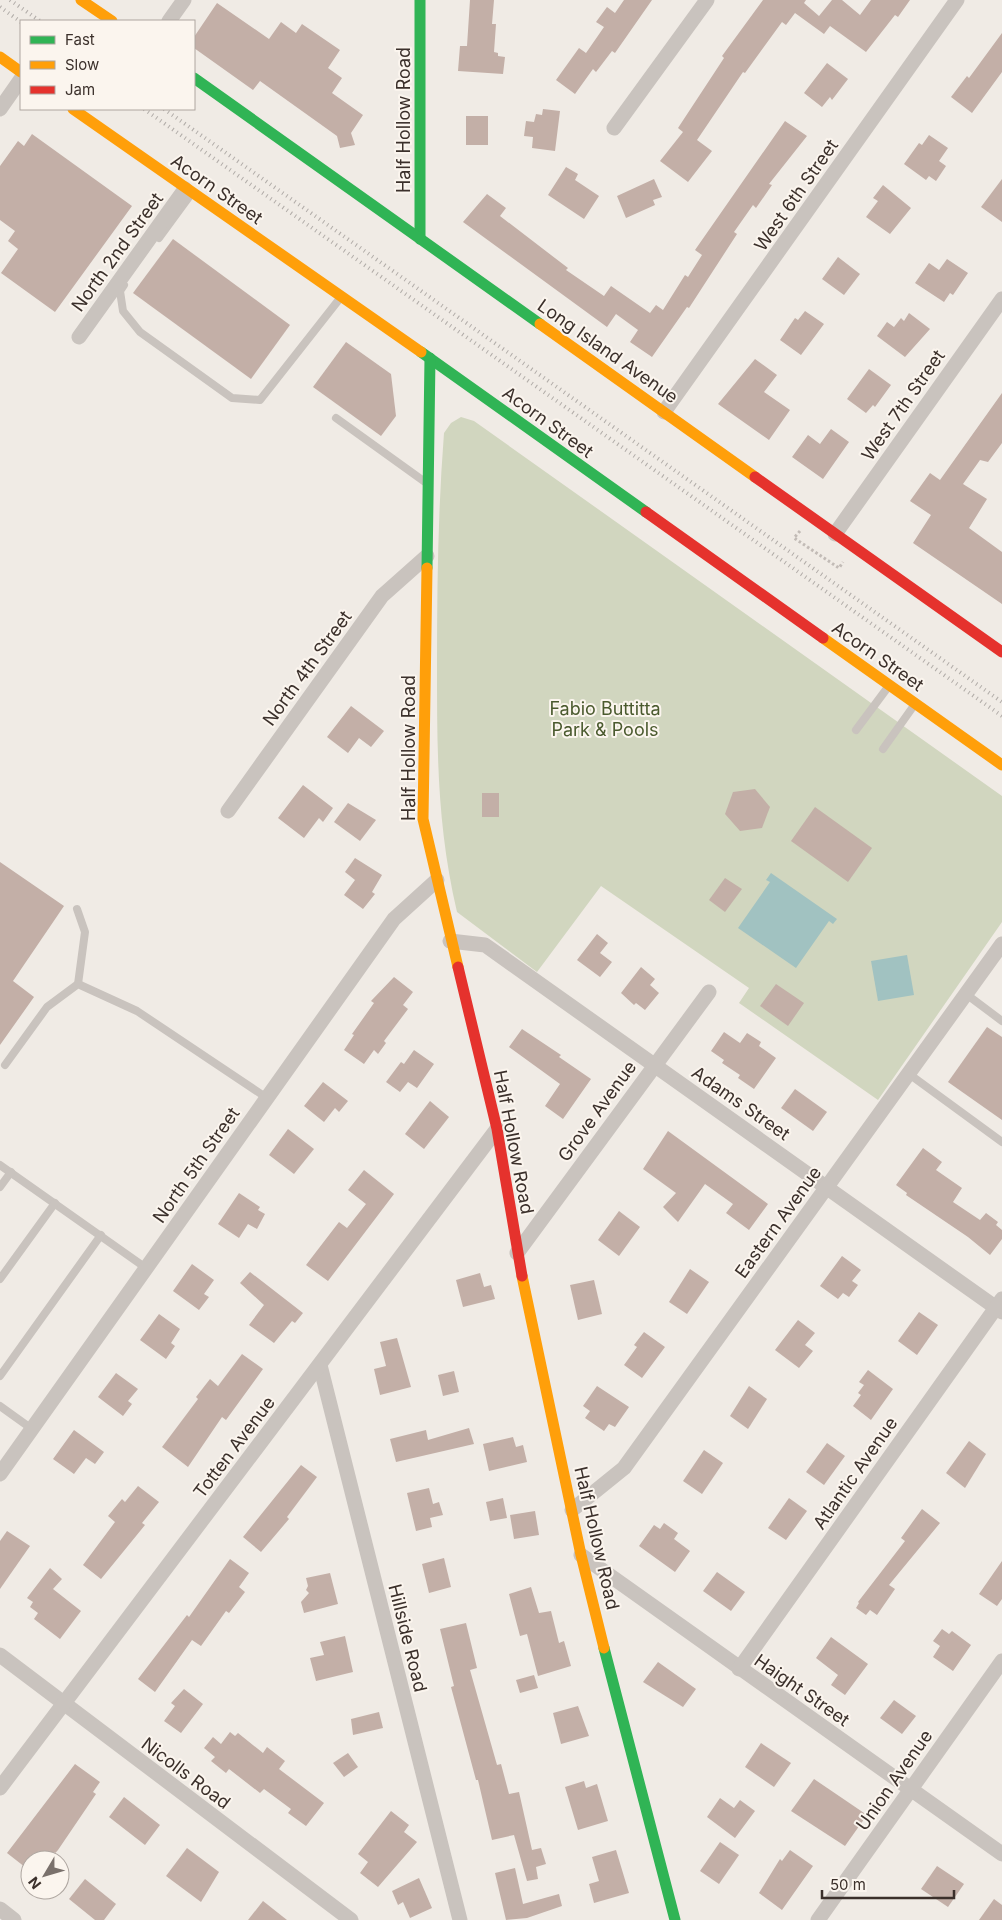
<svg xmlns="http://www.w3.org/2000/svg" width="1002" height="1920" viewBox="0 0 1002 1920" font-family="Inter,sans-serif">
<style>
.green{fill:#d1d6bf}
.water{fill:#a1c2c1}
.building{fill:#c3afa7}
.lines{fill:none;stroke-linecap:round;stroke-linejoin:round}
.path{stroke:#c2bbb6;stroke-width:3;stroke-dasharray:2.5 2.5;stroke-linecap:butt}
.lane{stroke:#c9c3be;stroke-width:8}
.street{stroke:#c9c3be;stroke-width:15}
.fast{stroke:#30b455;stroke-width:11}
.slow{stroke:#ff9f0a;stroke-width:11}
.jam{stroke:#e5322d;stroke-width:11}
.rail{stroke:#b1aca8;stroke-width:4;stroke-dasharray:1 4;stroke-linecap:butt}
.labels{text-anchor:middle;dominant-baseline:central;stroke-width:4;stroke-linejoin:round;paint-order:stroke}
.street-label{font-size:18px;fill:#3b302b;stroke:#fbf5ee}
.park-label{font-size:18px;fill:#4a5a2e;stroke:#fbf5ee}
</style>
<rect width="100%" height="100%" fill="#f0ebe5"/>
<!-- green -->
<path class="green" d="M461 417 474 421 1002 796V922L878 1100 739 1003 749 988 601 886 537 972 457 912C437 826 437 752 437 664 437 587 438 510 444 433L451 423Z"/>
<!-- water -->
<g class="water">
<polygon points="771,873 837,919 833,924 829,921 796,968 738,928 770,882 766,880"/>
<polygon points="907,955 914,995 878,1001 871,961"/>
</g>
<!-- building -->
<g class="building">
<polygon points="470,0 494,0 492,24 496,24 494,52 498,53 498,56 505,57 503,74 458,71 460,46 467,46"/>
<polygon points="624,0 652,0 615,53 612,51 596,72 593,69 575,94 556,80 579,48 586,53 604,27 596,22 607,7 615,13"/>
<polygon points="763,0 806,0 804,3 819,16 832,0 842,0 860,15 871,0 910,0 898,17 895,15 866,52 830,26 824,34 795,13 786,25 782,22 745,73 743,72 697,140 712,151 688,182 660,161 683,132 678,128 724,58 722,56"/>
<polygon points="217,3 269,39 281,22 296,33 302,24 340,50 328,68 342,78 332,93 363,115 351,133 355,145 340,148 337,136 260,81 253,90 194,48 194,37"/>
<polygon points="1002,33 1002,72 972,113 951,97 967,76 969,78"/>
<polygon points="827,63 848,79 832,100 830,97 822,107 804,93"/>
<polygon points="543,109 560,111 555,151 532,148 533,137 524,136 526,121 534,122 536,114 542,115"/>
<rect x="466" y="116" width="22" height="29"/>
<polygon points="785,121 807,136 769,184 772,185 756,208 753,205 734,232 737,234 689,308 687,307 652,357 630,342 638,330 616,314 607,327 463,222 487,194 506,208 500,216 568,268 566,270 604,296 611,286 650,313 656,305 663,310 685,275 688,277 702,255 695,250"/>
<polygon points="32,134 132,206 55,312 1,273 18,249 8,241 15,231 0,220 0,166 18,141 24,146"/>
<polygon points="929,135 948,148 939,161 946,166 936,181 929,176 926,180 904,164 919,143 922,145"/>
<polygon points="566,167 578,174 575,180 599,196 584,219 548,195"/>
<polygon points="654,179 662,197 653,200 655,205 626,218 617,196"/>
<polygon points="1002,179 1002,222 981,207"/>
<polygon points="883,185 911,208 890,234 866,217 878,201 873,198"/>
<polygon points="173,239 290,325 251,379 133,293"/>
<polygon points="838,257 860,274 844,295 822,279"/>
<polygon points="947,259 968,273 953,295 950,293 944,302 915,283 929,263 939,270"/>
<polygon points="805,311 824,324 801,355 780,340 795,318 798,320"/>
<polygon points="909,313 930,329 905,357 877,336 887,322 894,327 901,318 904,321"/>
<polygon points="346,342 391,374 396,416 381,436 313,387"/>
<polygon points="755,359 777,375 764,392 790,410 769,440 718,404"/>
<polygon points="869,369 891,385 875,407 873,405 866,413 847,399"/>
<polygon points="1002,393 1002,443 988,462 980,460 963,484 987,499 969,528 1002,552 1002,604 913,543 931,515 910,501 930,473 940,480"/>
<polygon points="831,429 849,442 823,479 792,457 808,435 820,444"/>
<polygon points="351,706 384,731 371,747 359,738 348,753 327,737"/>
<polygon points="303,785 333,808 323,822 319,818 304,838 278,818"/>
<polygon points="755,789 770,807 762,828 740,831 725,814 733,792"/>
<rect x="482" y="793" width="17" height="24"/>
<polygon points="348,803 376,820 360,841 334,822"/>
<polygon points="815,807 872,848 848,882 791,841"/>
<polygon points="355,858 382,875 372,892 375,894 363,909 344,895 355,880 345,872"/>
<polygon points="0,862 64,906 13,981 34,997 0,1045"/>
<polygon points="725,878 742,889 725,912 709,900"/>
<polygon points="597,934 608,943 600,953 612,962 600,977 577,960"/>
<polygon points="641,967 655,979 650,985 659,993 645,1010 636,1003 634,1005 621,993"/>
<polygon points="394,977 413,992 403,1005 408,1009 384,1041 386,1043 378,1054 374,1050 364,1064 344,1050 354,1035 352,1034 374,1003 371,1001"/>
<polygon points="776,984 804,1003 788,1026 760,1006"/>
<polygon points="987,1027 1002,1037 1002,1120 948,1082"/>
<polygon points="522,1029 561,1055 559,1057 591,1079 563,1119 545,1106 560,1084 509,1047"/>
<polygon points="724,1032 740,1043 747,1033 761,1042 759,1046 776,1058 754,1089 738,1078 740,1075 722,1063 724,1060 711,1051"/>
<polygon points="414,1050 434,1064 417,1088 408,1082 400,1092 386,1082 401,1062 404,1064"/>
<polygon points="323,1082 348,1101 339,1112 335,1108 324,1122 304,1106"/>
<polygon points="795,1089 827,1112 813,1131 781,1108"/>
<polygon points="430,1101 449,1117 424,1149 405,1134"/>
<polygon points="288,1129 314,1149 294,1174 269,1155"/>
<polygon points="668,1131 768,1204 749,1230 726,1213 733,1204 705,1184 678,1222 663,1207 676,1193 643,1169"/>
<polygon points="923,1148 942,1162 936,1170 962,1188 953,1202 980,1220 986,1213 998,1222 996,1225 1002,1230 1002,1239 990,1255 968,1237 906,1195 907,1193 896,1185"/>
<polygon points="364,1170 394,1194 328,1281 306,1265 339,1222 347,1228 366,1204 348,1190"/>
<polygon points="239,1193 260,1207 258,1210 265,1214 257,1229 248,1224 239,1238 218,1224"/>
<polygon points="619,1211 640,1227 619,1256 598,1240"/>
<polygon points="842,1256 861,1270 852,1281 858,1285 849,1297 843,1293 838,1299 820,1286"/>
<polygon points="192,1264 214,1280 204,1294 209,1297 199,1310 173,1291"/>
<polygon points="690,1269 709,1282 687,1314 669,1302"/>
<polygon points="250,1272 303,1313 295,1323 292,1321 274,1343 249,1325 264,1305 240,1283"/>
<polygon points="480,1273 484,1287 491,1285 495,1299 463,1307 456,1280"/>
<polygon points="594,1280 602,1314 578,1320 570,1285"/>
<polygon points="919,1312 938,1325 917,1355 898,1341"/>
<polygon points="159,1314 180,1329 171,1343 175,1346 166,1359 140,1340"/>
<polygon points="798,1320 815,1333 805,1345 813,1351 799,1368 775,1350"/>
<polygon points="644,1332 665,1347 642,1378 624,1365 637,1347 634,1345"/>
<polygon points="397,1338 411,1387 380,1395 374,1369 386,1366 380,1342"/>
<polygon points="242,1354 263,1369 226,1420 222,1417 188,1467 162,1447 198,1399 196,1397 210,1379 218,1386"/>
<polygon points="868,1370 893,1389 871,1420 853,1406 861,1395 858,1393 864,1385 859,1382"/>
<polygon points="454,1371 459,1392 443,1396 438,1375"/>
<polygon points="116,1373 138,1389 128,1401 132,1404 123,1416 98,1397"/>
<polygon points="597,1386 629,1407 615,1427 609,1424 604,1431 585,1418 590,1411 583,1406"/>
<polygon points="749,1386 767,1399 748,1429 730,1416"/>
<polygon points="469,1428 474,1444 396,1462 390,1439 426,1430 428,1440"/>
<polygon points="74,1430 104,1452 95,1464 86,1458 74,1474 53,1459"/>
<polygon points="513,1437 516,1447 523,1445 527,1462 489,1471 483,1444"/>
<polygon points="969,1441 986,1454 965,1488 946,1473"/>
<polygon points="827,1443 845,1456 824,1485 806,1472"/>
<polygon points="704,1450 723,1463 702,1494 683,1481"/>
<polygon points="301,1465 317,1477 287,1517 289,1519 261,1552 243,1537"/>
<polygon points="138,1486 159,1502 142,1523 145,1525 101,1579 83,1565 115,1522 108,1516 122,1499 125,1502"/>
<polygon points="429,1488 433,1504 439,1502 443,1515 430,1518 432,1527 416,1531 407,1493"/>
<polygon points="503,1498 507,1518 490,1521 486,1502"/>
<polygon points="789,1498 807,1511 786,1540 768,1528"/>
<polygon points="922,1509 940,1523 889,1585 895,1589 877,1615 870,1610 866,1615 856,1608 859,1603 858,1602 905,1541 901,1538"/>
<polygon points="535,1511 539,1535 514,1539 510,1515"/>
<polygon points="664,1523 678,1533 674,1539 690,1551 675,1572 639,1546 654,1525 660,1529"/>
<polygon points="7,1531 30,1546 0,1589 0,1541"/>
<polygon points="444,1558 451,1587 429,1593 422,1564"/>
<polygon points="230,1559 249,1573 239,1587 245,1592 229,1613 226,1611 201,1646 192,1640 155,1692 138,1679 187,1615 189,1617"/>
<polygon points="1002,1561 1002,1599 997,1606 979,1594"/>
<polygon points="50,1568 62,1579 53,1589 81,1611 60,1639 34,1619 38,1613 30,1607 33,1602 27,1598"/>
<polygon points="717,1572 745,1592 731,1611 703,1591"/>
<polygon points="330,1573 338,1604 304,1613 301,1602 309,1593 306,1590 308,1586 306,1578"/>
<polygon points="531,1587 539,1613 551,1611 559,1643 564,1641 571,1666 538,1676 527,1634 520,1636 509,1594"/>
<polygon points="466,1623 477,1668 470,1670 497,1765 501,1764 509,1794 519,1792 532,1850 541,1848 546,1864 536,1867 538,1879 527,1881 514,1835 492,1840 478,1780 476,1780 451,1687 454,1686 440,1629"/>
<polygon points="942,1629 949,1634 952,1631 971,1645 953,1671 933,1657 940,1646 933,1641"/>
<polygon points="345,1636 353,1672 316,1681 310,1658 324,1655 320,1642"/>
<polygon points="831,1637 868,1664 845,1695 831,1685 838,1675 816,1658"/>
<polygon points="658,1662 696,1689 683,1707 643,1682"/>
<polygon points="534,1675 538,1688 520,1693 516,1680"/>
<polygon points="184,1689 203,1704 181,1733 164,1721 175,1706 171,1703"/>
<polygon points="894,1700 916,1716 902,1734 880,1718"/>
<polygon points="578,1706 589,1736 561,1744 553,1713"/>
<polygon points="379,1712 383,1728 353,1735 351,1719"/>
<polygon points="230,1732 235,1736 238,1733 263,1753 267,1747 285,1761 279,1769 324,1803 306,1826 288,1813 291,1809 264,1789 260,1793 229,1769 226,1773 211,1761 215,1757 204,1748 213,1737 221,1744"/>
<polygon points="761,1743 791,1763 774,1787 745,1767"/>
<polygon points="348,1753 358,1767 344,1777 333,1763"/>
<polygon points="75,1764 100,1782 93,1792 96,1794 58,1850 49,1860 30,1860 30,1871 7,1853"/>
<polygon points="814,1779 867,1815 845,1846 791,1811"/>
<polygon points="584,1781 586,1788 597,1784 608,1821 578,1830 565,1787"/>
<polygon points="124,1797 160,1825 145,1845 109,1817"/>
<polygon points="720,1798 734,1808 740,1800 755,1811 735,1838 707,1817"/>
<polygon points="391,1811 409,1825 404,1832 417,1842 378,1887 360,1873 368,1862 358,1854"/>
<polygon points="720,1842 739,1855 719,1884 700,1871"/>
<polygon points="187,1848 219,1872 201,1902 166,1876"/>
<polygon points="616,1850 629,1893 594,1903 589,1884 599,1881 592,1857"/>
<polygon points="790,1850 813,1866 782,1910 759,1893 780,1859 782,1861"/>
<polygon points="937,1866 964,1884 948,1907 921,1889"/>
<polygon points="515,1868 523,1904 559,1894 562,1906 527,1918 506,1920 495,1873"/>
<polygon points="419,1878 432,1908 410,1918 403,1902 398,1905 392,1891"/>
<polygon points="85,1879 116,1904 104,1920 95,1920 69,1899"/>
<polygon points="994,1899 1002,1905 1002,1920 979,1920"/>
<polygon points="263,1901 287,1920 248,1920"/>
</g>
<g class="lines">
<!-- path -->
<polyline class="path" points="800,531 794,538 839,568 843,562"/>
<!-- lane -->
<g class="lane">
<polyline points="159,238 192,193"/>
<polyline points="124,285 120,291 123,311 140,332 232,398 260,400 341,297"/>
<polyline points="336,418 425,482"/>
<polyline points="856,730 888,687"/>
<polyline points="883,749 915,704"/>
<polyline points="77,909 85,932 78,984"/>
<polyline points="966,994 1002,1021"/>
<polyline points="5,1065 47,1007 78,984 137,1011 267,1098"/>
<polyline points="909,1074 1002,1142"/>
<polyline points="0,1165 146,1268"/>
<polyline points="0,1187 11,1172"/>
<polyline points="0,1279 55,1203"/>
<polyline points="0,1376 101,1235"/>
<polyline points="0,1406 32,1429"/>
</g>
<!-- street -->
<g class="street">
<polyline points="169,21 184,0"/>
<polyline points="0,109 21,79"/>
<polyline points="614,128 707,0"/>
<polyline points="79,337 185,189"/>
<polyline points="664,412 957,0"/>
<polyline points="835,534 1002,299"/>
<polyline points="228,811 382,596 427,556"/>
<polyline points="450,941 485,945 1002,1312"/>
<polyline points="517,1253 709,992"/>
<polyline points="320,1365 460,1920"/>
<polyline points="0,1474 394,919 437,880"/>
<polyline points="572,1510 624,1468 1002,944"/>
<polyline points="581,1555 1002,1854"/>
<polyline points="0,1655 351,1920"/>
<polyline points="739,1669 1002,1299"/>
<polyline points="0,1788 497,1129"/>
<polyline points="0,1909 14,1920"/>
<polyline points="818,1920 1002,1661"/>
</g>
<!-- fast -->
<g class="fast">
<polyline points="420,0 420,239"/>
<polyline points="194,78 540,324"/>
<polyline points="421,352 646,512"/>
<polyline points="427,568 430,358"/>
<polyline points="604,1648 675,1920"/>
</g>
<!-- slow -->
<g class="slow">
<polyline points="81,0 112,21"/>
<polyline points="0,57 21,72"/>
<polyline points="73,109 421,352"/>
<polyline points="540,324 755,477"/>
<polyline points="427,568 423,819 458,967"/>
<polyline points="823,638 1002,765"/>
<polyline points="522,1276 581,1555 604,1648"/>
</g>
<!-- jam -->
<g class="jam">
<polyline points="755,477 1002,652"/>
<polyline points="646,512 823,638"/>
<polyline points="458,967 497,1129 522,1276"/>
</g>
<!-- rail -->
<g class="rail">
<polyline points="10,0 40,21"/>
<polyline points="0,7 21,22"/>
<polyline points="144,109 1002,716"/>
<polyline points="164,109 1002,702"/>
</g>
</g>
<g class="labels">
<!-- street labels -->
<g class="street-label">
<text transform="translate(403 120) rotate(-90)">Half Hollow Road</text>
<text transform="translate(217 189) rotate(35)">Acorn Street</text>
<text transform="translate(796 195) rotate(-55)">West 6th Street</text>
<text transform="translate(117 252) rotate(-54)">North 2nd Street</text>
<text transform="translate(608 351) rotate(35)">Long Island Avenue</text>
<text transform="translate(903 405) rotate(-55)">West 7th Street</text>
<text transform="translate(548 422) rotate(36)">Acorn Street</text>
<text transform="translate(878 656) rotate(35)">Acorn Street</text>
<text transform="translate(307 668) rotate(-54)">North 4th Street</text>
<text transform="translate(408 748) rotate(-90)">Half Hollow Road</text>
<text transform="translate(741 1103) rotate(35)">Adams Street</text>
<text transform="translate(597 1111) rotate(-54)">Grove Avenue</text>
<text transform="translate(514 1142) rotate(79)">Half Hollow Road</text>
<text transform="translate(196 1165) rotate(-55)">North 5th Street</text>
<text transform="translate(778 1222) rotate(-54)">Eastern Avenue</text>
<text transform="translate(234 1447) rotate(-53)">Totten Avenue</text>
<text transform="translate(855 1473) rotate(-55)">Atlantic Avenue</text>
<text transform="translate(597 1538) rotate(77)">Half Hollow Road</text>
<text transform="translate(408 1638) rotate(76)">Hillside Road</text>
<text transform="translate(802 1690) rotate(35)">Haight Street</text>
<text transform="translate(186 1773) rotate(37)">Nicolls Road</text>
<text transform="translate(894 1780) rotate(-55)">Union Avenue</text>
</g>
<!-- park labels -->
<g class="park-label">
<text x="605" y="708">Fabio Buttitta<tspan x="605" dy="21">Park &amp; Pools</tspan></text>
</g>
</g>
<!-- legend -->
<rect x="20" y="20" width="175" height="90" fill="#fbf5ee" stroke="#aea6a0"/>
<rect x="30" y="36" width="25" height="8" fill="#30b455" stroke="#aea6a0"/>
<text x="65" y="45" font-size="15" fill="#3b302b">Fast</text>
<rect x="30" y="61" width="25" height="8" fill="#ff9f0a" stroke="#aea6a0"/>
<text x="65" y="70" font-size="15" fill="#3b302b">Slow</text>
<rect x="30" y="86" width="25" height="8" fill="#e5322d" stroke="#aea6a0"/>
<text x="65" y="95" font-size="15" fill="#3b302b">Jam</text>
<!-- north arrow -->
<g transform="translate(45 1875) rotate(232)"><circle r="24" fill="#fbf5ee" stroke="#aea6a0"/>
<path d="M0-4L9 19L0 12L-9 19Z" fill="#7a716c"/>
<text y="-8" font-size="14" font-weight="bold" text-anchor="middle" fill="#3b302b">N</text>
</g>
<!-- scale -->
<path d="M822 1890v8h132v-8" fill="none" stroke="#3b302b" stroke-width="2.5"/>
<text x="830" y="1890" font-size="15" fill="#3b302b" stroke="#fbf5ee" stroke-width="4" paint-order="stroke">50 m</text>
</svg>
